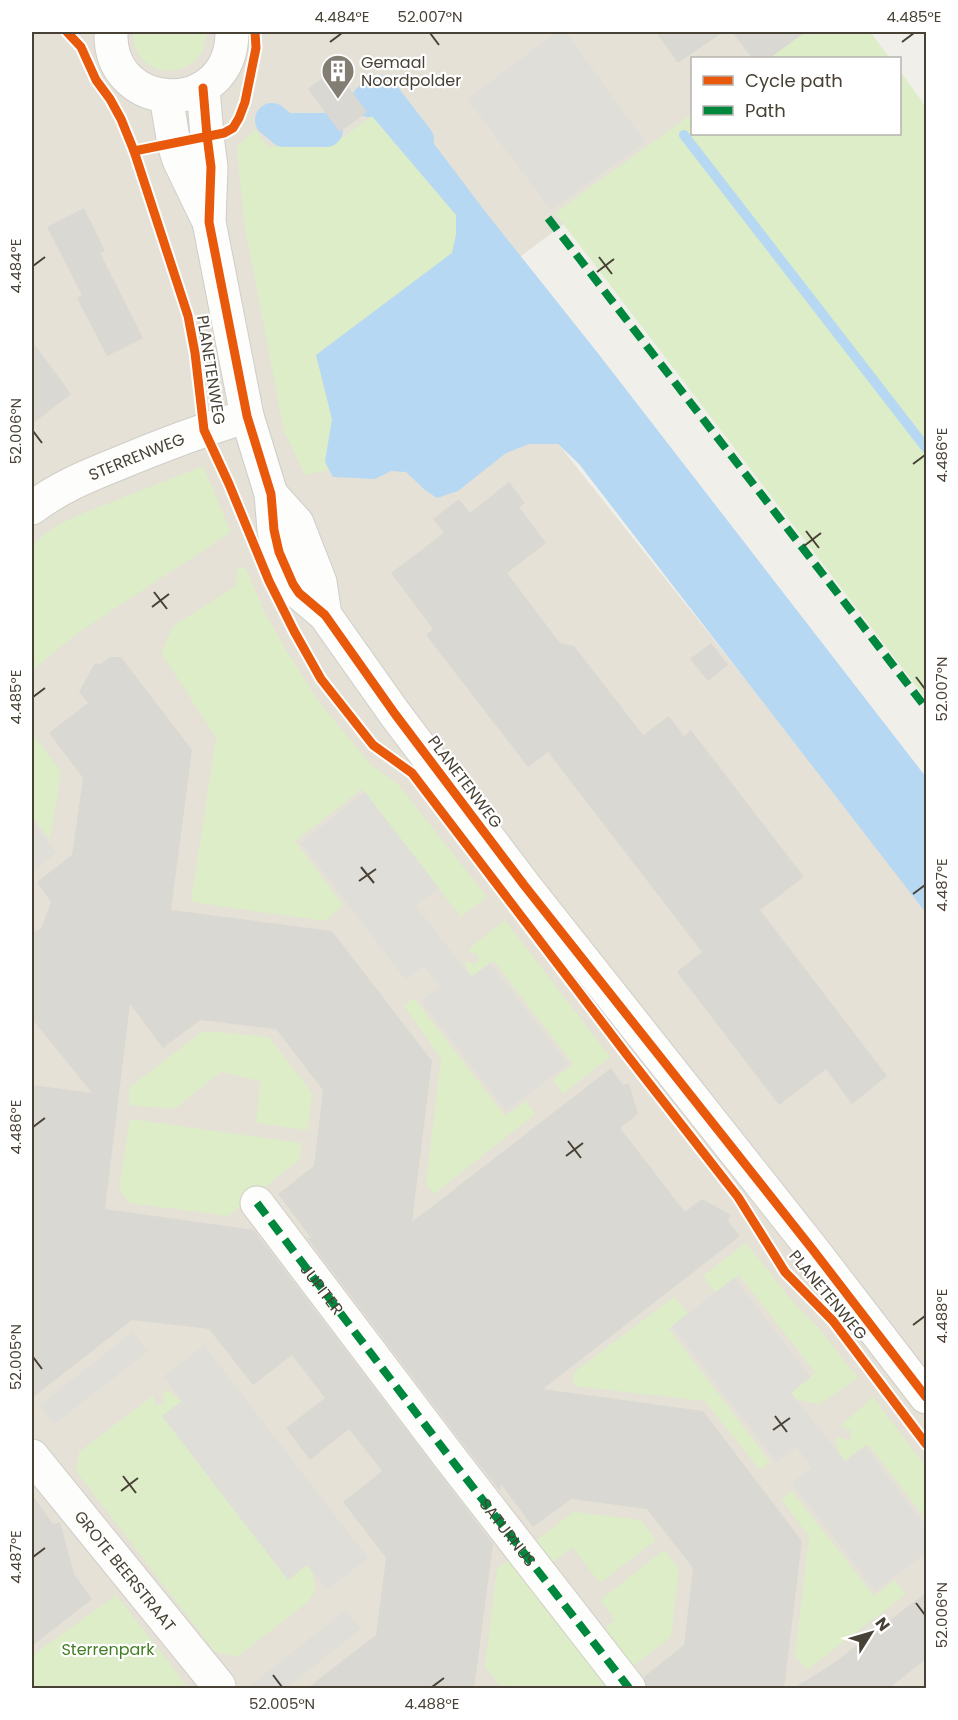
<svg xmlns="http://www.w3.org/2000/svg" width="958" height="1720" viewBox="0 0 958 1720" font-family="Poppins,sans-serif">
<style>
.residential{fill:#e5e1d7}
.green{fill:#dcedc8}
.parking{fill:#e0ded9}
.water{fill:#b7d8f2}
.lines{fill:none;stroke-linecap:round;stroke-linejoin:round}
.stream{stroke:#b7d8f2;stroke-width:10}
.canal{stroke:#b7d8f2;stroke-width:34}
.building{fill:#dad8d2}
.minor-casing{stroke:#cfcdc7;stroke-width:35}
.minor{stroke:#fdfdfc;stroke-width:33}
.quiet{stroke:#00873e;stroke-width:8;stroke-dasharray:15 8;stroke-linecap:butt}
.cycleway-casing{stroke:#fff;stroke-width:13}
.cycleway{stroke:#e8590c;stroke-width:9}
.ticks{fill:none;stroke:#484135;stroke-width:2}
.labels{text-anchor:middle;dominant-baseline:central;stroke-width:4.5;stroke-linejoin:round;paint-order:stroke}
.poi-label{font-size:16px;fill:#484135;stroke:#fff;text-anchor:start}
.street-label{font-size:16px;fill:#484135;stroke:#fff}
.park-label{font-size:16px;fill:#427e23;stroke:#fff}
.neatline{fill:none;stroke:#484135;stroke-width:2}
.ticks-label{font-size:15px;text-anchor:middle;fill:#484135}
</style>
<rect width="100%" height="100%" fill="#f0efea"/>
<!-- residential -->
<polygon class="residential" points="32,32 820,32 784,58 692,58 692,127 451,309 926,907 926,1688 32,1688"/>
<!-- green -->
<g class="green">
<path d="M133 32H206C206 84 132 83 133 32Z"/>
<polygon points="806,32 870,32 890,58 769,58"/>
<polygon points="900,71 926,107 926,699 555,213 692,114 692,134 900,134"/>
<polygon points="372,116 456,215 456,235 452,253 316,355 332,419 325,462 329,470 305,475 284,431 244,223 237,147 255,129 268,147 337,142"/>
<polygon points="203,466 231,532 78,633 32,670 32,545 54,527 81,514"/>
<polygon points="245,567 265,613 287,652 319,702 370,764 397,783 487,897 461,917 362,789 295,841 343,905 325,921 191,902 216,737 161,653 174,625 236,586 237,569"/>
<polygon points="32,733 61,772 50,840 32,816"/>
<polygon points="505,920 610,1057 563,1094 553,1080 573,1064 494,961 472,977 467,969 465,962 478,963 478,954 469,952 471,947"/>
<polygon points="414,998 505,1116 526,1101 535,1114 434,1194 426,1184 441,1058 404,1006"/>
<polygon points="203,1031 269,1037 312,1093 308,1130 256,1123 260,1081 221,1072 174,1109 129,1105 129,1088"/>
<polygon points="130,1119 301,1143 300,1159 228,1216 129,1203 119,1189"/>
<polygon points="746,1243 792,1301 821,1331 858,1378 819,1404 797,1400 791,1392 815,1372 739,1275 715,1292 703,1276"/>
<polygon points="674,1297 688,1314 669,1329 770,1462 760,1470 705,1401 574,1386 573,1373"/>
<polygon points="164,1390 173,1394 182,1401 162,1416 288,1580 307,1565 311,1570 316,1586 309,1601 237,1657 215,1652 76,1471 79,1452 154,1395 154,1405 163,1404"/>
<polygon points="873,1397 926,1467 926,1519 868,1444 845,1461 838,1452 836,1437 849,1440 852,1431 840,1426"/>
<polygon points="792,1491 874,1596 895,1580 906,1594 807,1670 795,1656 809,1536 781,1499"/>
<polygon points="573,1512 641,1520 656,1540 600,1583 572,1547 545,1569 528,1547"/>
<polygon points="664,1550 679,1568 671,1637 625,1672 595,1635 615,1620 600,1600"/>
<polygon points="516,1555 615,1681 606,1688 531,1688 499,1685 485,1666 497,1569"/>
<polygon points="116,1595 189,1688 32,1688 32,1656"/>
</g>
<!-- parking -->
<g class="parking">
<polygon points="557,32 566,32 645,142 551,210 467,99"/>
<polygon points="365,792 439,888 416,906 471,977 490,963 568,1064 506,1111 421,1001 440,987 424,966 405,979 301,843"/>
<polygon points="32,821 56,853 32,872"/>
<polygon points="734,1278 811,1377 791,1393 845,1461 865,1446 926,1527 926,1553 875,1591 792,1483 812,1468 796,1447 776,1462 672,1326"/>
<polygon points="133,1332 148,1351 54,1424 40,1405"/>
<polygon points="204,1345 368,1558 327,1590 307,1565 288,1580 162,1416 182,1401 163,1377"/>
<polygon points="346,1610 361,1629 286,1688 247,1688"/>
</g>
<!-- water -->
<polygon class="water" points="398,96 484,210 597,352 926,777 926,913 579,464 558,444 529,444 506,453 458,491 437,498 425,490 406,472 391,471 375,479 333,477 325,462 332,419 316,355 452,253 456,235 456,215 372,116"/>
<g class="lines">
<!-- stream -->
<polyline class="stream" points="684,135 926,448"/>
<!-- canal -->
<g class="canal">
<polyline points="369,100 380,92 417,140"/>
<polyline points="272,120 284,130 326,130"/>
</g>
</g>
<!-- building -->
<g class="building">
<polygon points="656,32 723,32 678,63"/>
<polygon points="732,32 805,32 770,58 752,58"/>
<polygon points="335,69 367,112 340,132 308,89"/>
<polygon points="84,208 105,251 100,253 143,338 107,356 77,298 82,295 47,227"/>
<polygon points="32,341 71,394 32,424"/>
<polygon points="509,482 525,503 519,507 546,543 507,573 560,643 574,646 643,735 669,716 684,736 691,730 804,877 760,910 887,1076 852,1104 826,1069 779,1105 677,972 702,952 548,752 528,767 426,635 433,629 391,573 444,533 433,519 459,499 470,513"/>
<polygon points="711,643 728,665 708,681 690,659"/>
<polygon points="110,657 121,657 192,750 171,910 332,931 432,1061 412,1222 611,1068 623,1085 629,1083 638,1114 620,1128 685,1212 702,1199 731,1215 728,1221 740,1236 543,1389 703,1411 802,1541 784,1689 647,1689 644,1677 684,1645 693,1568 647,1509 571,1499 533,1527 501,1484 500,1491 466,1448 307,1238 311,1238 278,1194 314,1166 323,1090 276,1029 200,1020 163,1048 130,1004 105,1209 254,1230 493,1544 474,1689 306,1689 376,1635 386,1558 343,1502 382,1471 349,1429 310,1460 286,1428 325,1398 292,1355 253,1385 209,1329 132,1320 32,1398 32,1085 92,1093 32,1019 32,932 41,929 51,902 37,882 72,855 83,778 49,733 88,703 79,692 95,663 101,664"/>
<polygon points="32,1495 53,1524 60,1522 74,1574 92,1599 32,1646"/>
<polygon points="927,1592 927,1658 888,1689 792,1689 831,1665"/>
</g>
<g class="lines">
<!-- minor casing -->
<g class="minor-casing">
<g id="minor">
<path d="M111 32C108 115 232 119 232 32"/>
<polyline points="203,88 207,136 211,167 209,222 247,416 271,494 274,530 279,552 293,584 299,593 325,615 395,714 524,885 813,1250 926,1397"/>
<polyline points="166,96 174,144 179,160 207,218"/>
<polyline points="271,494 297,523 320,582 325,615"/>
<path id="s1" d="M32 508C58 488 87 476 117 464 160 446 203 430 247 416"/>
<path id="s2" d="M257 1203 451 1459 629 1688"/>
<path id="s3" d="M32 1456 219 1686"/>
</g>
</g>
<!-- minor -->
<use href="#minor" class="minor"/>
<!-- quiet -->
<g class="quiet">
<polyline points="548,218 926,708"/>
<polyline points="257,1203 451,1459 629,1688"/>
</g>
<!-- cycleway casing -->
<g class="cycleway-casing">
<g id="cycleway">
<polyline points="67,32 81,47 96,80 110,99 121,119 134,151 188,316 195,353 204,430 229,484 269,581 294,631 321,679 373,745 412,773 627,1055 738,1197 785,1272 833,1321 926,1444"/>
<polyline points="203,88 207,136 211,167 209,222 247,416 271,494 274,530 279,552 293,584 299,593 325,615 395,714 524,885 813,1250 926,1397"/>
<polyline points="134,151 224,133 233,128 239,118 245,102 256,48 255,32"/>
</g>
</g>
<!-- cycleway -->
<use href="#cycleway" class="cycleway"/>
</g>
<!-- ticks -->
<path class="ticks" d="M430 33 439 45M330 42 342 33M902 42 914 33M599 257 612 274M33 266 45 257M597 272 614 259M33 431 42 443M913 464 925 455M806 531 819 548M804 546 821 533M154 592 167 609M152 607 169 594M916 677 925 689M33 697 45 688M361 867 374 883M359 881 376 869M913 894 925 885M33 1127 45 1118M568 1141 581 1158M566 1156 583 1143M913 1325 925 1316M33 1357 42 1369M775 1416 787 1432M773 1430 790 1418M123 1476 136 1493M121 1491 138 1478M33 1557 45 1548M916 1603 925 1615M273 1675 282 1687M432 1687 444 1678"/>
<!-- icons -->
<defs>
<g id="building-pin" transform="scale(1.725)"><path d="M0 17L-7.5 6A9.5 9.5 0 1 1 7.5 6Z" fill="#837e74" stroke="#fff"/><path d="M-4-6H4V6H1V3H-1V6H-4ZM-2.5-4.3h1.7v1.8h-1.7ZM.8-4.3h1.7v1.8H.8ZM-2.5-1h1.7V.8h-1.7ZM.8-1h1.7V.8H.8Z" fill="#fff"/></g>
</defs>
<g fill-rule="evenodd">
<use href="#building-pin" x="338" y="71"/>
</g>
<g class="labels">
<!-- poi labels -->
<g class="poi-label">
<text x="361" y="62">Gemaal<tspan x="361" dy="18">Noordpolder</tspan></text>
</g>
<!-- street labels -->
<g class="street-label">
<text transform="translate(211 370) rotate(81)">PLANETENWEG</text>
<text stroke="none"><textPath href="#s1" startOffset="117">STERRENWEG</textPath></text>
<text transform="translate(465 782) rotate(53)">PLANETENWEG</text>
<text stroke="none"><textPath href="#s2" startOffset="108">JUPITER</textPath></text>
<text transform="translate(828 1295) rotate(50)">PLANETENWEG</text>
<text stroke="none"><textPath href="#s2" startOffset="414">SATURNUS</textPath></text>
<text stroke="none"><textPath href="#s3" startOffset="148">GROTE BEERSTRAAT</textPath></text>
</g>
<!-- park labels -->
<g class="park-label">
<text x="108" y="1649">Sterrenpark</text>
</g>
</g>
<!-- border -->
<rect width="958" height="1720" fill="none" stroke="#ffffff" stroke-width="66"/>
<!-- legend -->
<rect x="691" y="57" width="210" height="78" fill="#ffffff" stroke="#b6b3ae" stroke-width="1.5"/>
<rect x="703" y="76" width="30" height="9" fill="#e8590c" stroke="#b6b3ae" stroke-width="1.5"/>
<text x="745" y="87" font-size="18" fill="#484135">Cycle path</text>
<rect x="703" y="106" width="30" height="9" fill="#00873e" stroke="#b6b3ae" stroke-width="1.5"/>
<text x="745" y="117" font-size="18" fill="#484135">Path</text>
<!-- north arrow -->
<g transform="translate(871 1633) rotate(53)" stroke="#ffffff" stroke-width="4.5" paint-order="stroke">
<path d="M0-4.5L10 22L0 15L-10 22Z" fill="#484135"/>
<text y="-9" font-size="16" font-weight="bold" text-anchor="middle" fill="#484135">N</text>
</g>
<rect x="33" y="33" width="892" height="1654" class="neatline"/>
<g class="ticks-label">
<text x="342" y="22">4.484°E</text>
<text x="430" y="22">52.007°N</text>
<text x="914" y="22">4.485°E</text>
<text transform="translate(16 266) rotate(-90)" y="5">4.484°E</text>
<text transform="translate(16 431) rotate(-90)" y="5">52.006°N</text>
<text transform="translate(942 455) rotate(-90)" y="5">4.486°E</text>
<text transform="translate(942 689) rotate(-90)" y="5">52.007°N</text>
<text transform="translate(16 697) rotate(-90)" y="5">4.485°E</text>
<text transform="translate(942 885) rotate(-90)" y="5">4.487°E</text>
<text transform="translate(16 1127) rotate(-90)" y="5">4.486°E</text>
<text transform="translate(942 1316) rotate(-90)" y="5">4.488°E</text>
<text transform="translate(16 1357) rotate(-90)" y="5">52.005°N</text>
<text transform="translate(16 1557) rotate(-90)" y="5">4.487°E</text>
<text transform="translate(942 1615) rotate(-90)" y="5">52.006°N</text>
<text x="282" y="1709">52.005°N</text>
<text x="432" y="1709">4.488°E</text>
</g>
</svg>
